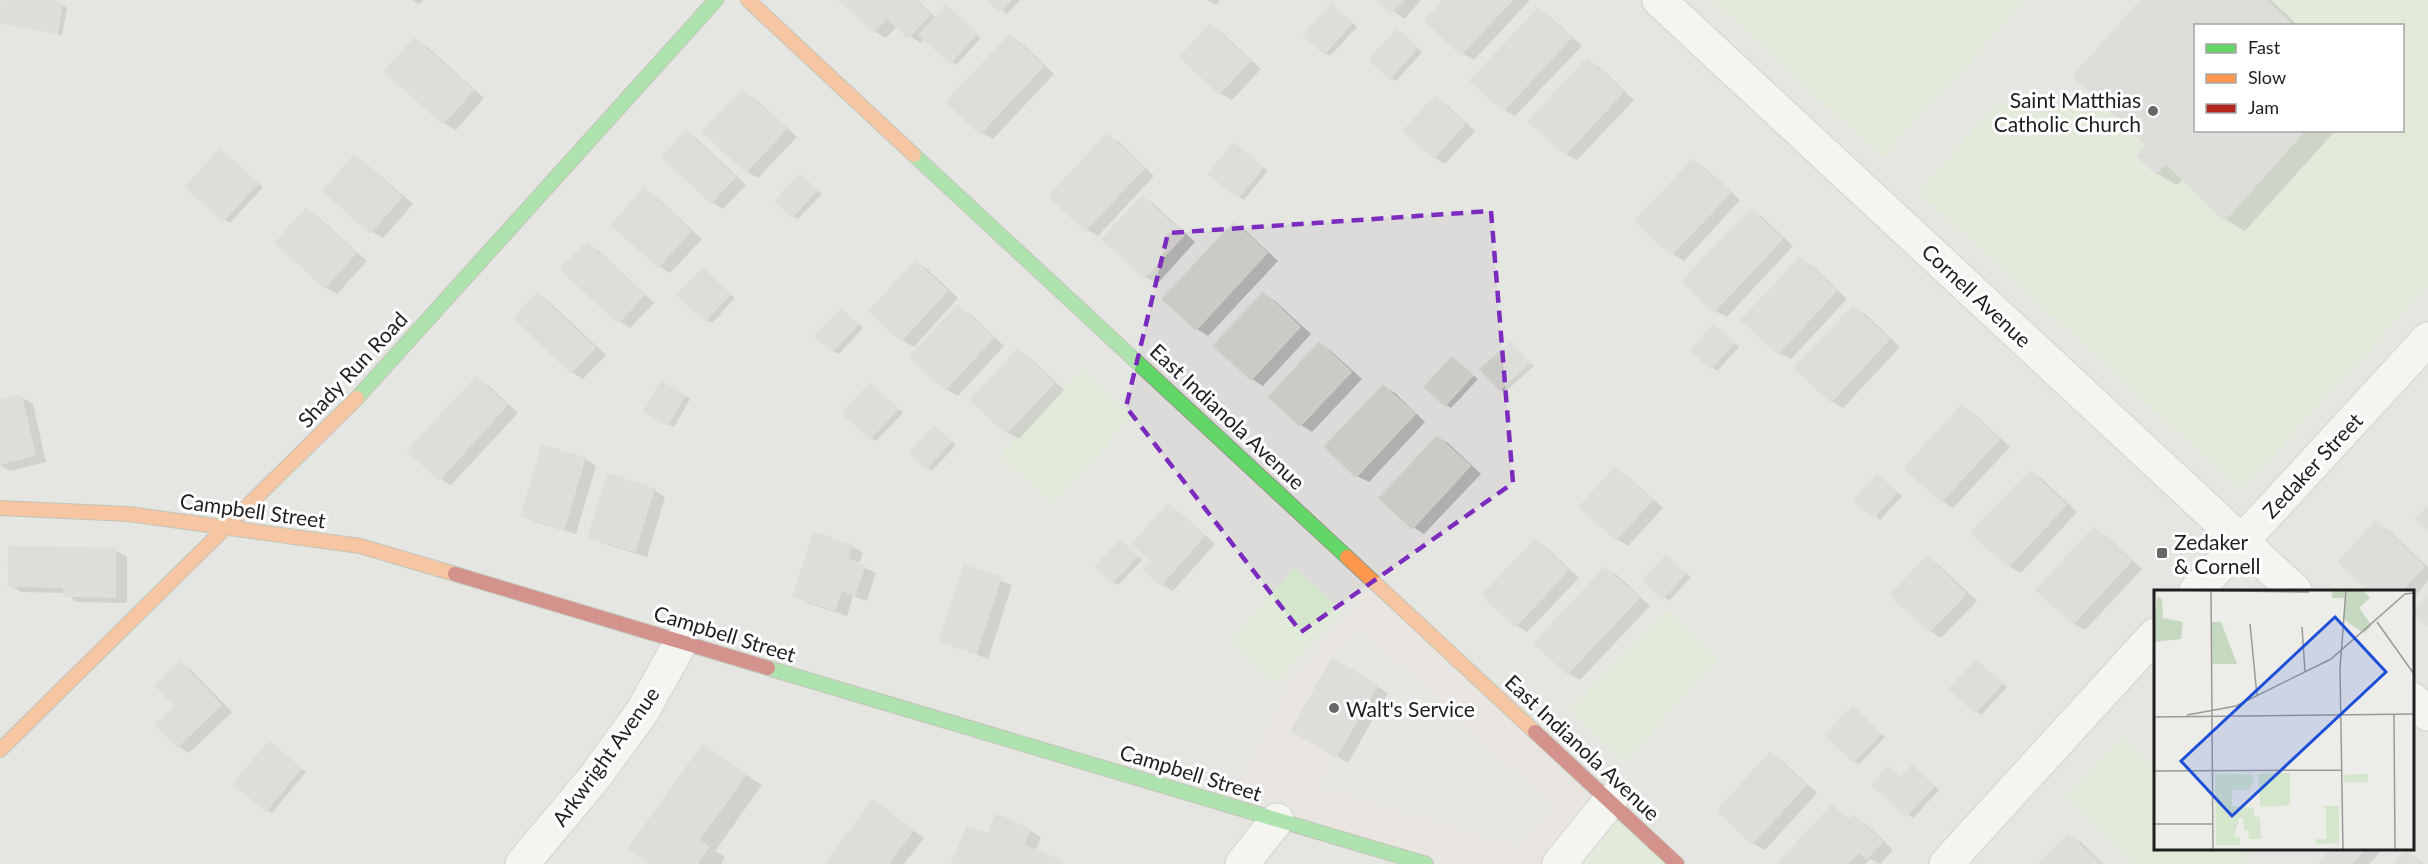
<svg xmlns="http://www.w3.org/2000/svg" width="2428" height="864" viewBox="0 0 2428 864" font-family="Lato,sans-serif">
<style>
.residential{fill:#dcdbd9;fill-rule:evenodd}
.commercial{fill:#e5dcd7}
.grass{fill:#d4e6cb}
.parking{fill:#dddddb}
.shadow{fill:#0003}
.building{fill:#cbcac7;stroke:#cfceca;stroke-width:1.5}
.lines{fill:none;stroke-linecap:round;stroke-linejoin:round}
.street-casing{stroke:#c2c2c0;stroke-width:36}
.fast-casing{stroke:#909582;stroke-width:16}
.slow-casing{stroke:#909582;stroke-width:16}
.jam-casing{stroke:#909582;stroke-width:16}
.street{stroke:#fcfcfc;stroke-width:33}
.fast{stroke:#63d668;stroke-width:14}
.slow{stroke:#ff974d;stroke-width:14}
.jam{stroke:#b3261e;stroke-width:14}
.marked{fill:none;stroke:#7b2cbf;stroke-width:4.5;stroke-dasharray:12 8;stroke-linejoin:round}
.poi-dot{fill:#676765;stroke:#fff;stroke-width:2}
.labels{text-anchor:middle;dominant-baseline:central;stroke-width:6;stroke-linejoin:round;paint-order:stroke}
.poi-label{font-size:21px;fill:#1f1f1f;stroke:#fff;text-anchor:start}
.street-label{font-size:21px;fill:#1f1f1f;stroke:#fff}
.inset-road{fill:none;stroke:#9a9a98;stroke-width:1.5}
.view{fill:#1d4ed8;fill-opacity:0.15;stroke:#1d4ed8;stroke-width:3}
.inset-edge{fill:none;stroke:#1f1f1f;stroke-width:3}
</style>
<rect width="100%" height="100%" fill="#ecece8"/>
<!-- residential -->
<path class="residential" d="M0 0H2428V864H0ZM2196 26H2402V130H2196ZM2155 591H2412V848H2155Z"/>
<!-- commercial -->
<polygon class="commercial" points="1376,582 1610,801 1559,864 1426,864 1229,805 1291,681"/>
<!-- grass -->
<g class="grass">
<polygon points="1712,0 2027,0 1882,158"/>
<polygon points="2266,0 2428,0 2428,287 2241,491 1917,191 1996,105 2077,106 2090,92 2146,145 2137,156 2155,174 2166,163 2224,220 2305,131 2402,130 2402,26 2293,25"/>
<polygon points="1082,368 1133,416 1053,505 1000,456"/>
<polygon points="1295,567 1342,611 1276,684 1229,640"/>
<polygon points="1666,610 1719,660 1623,763 1569,712"/>
<polygon points="2121,736 2155,768 2155,848 2240,848 2250,856 2242,864 2135,864 2064,797"/>
<polygon points="1610,801 1677,864 1559,864"/>
</g>
<!-- parking -->
<polygon class="parking" points="1359,627 1554,808 1519,846 1320,786 1377,685 1332,658"/>
<!-- shadow -->
<g class="shadow">
<polygon points="0,0 39,0 61,4 67,8 62,35 0,23"/>
<polygon points="412,0 423,0 419,4"/>
<polygon points="841,0 917,0 936,18 952,10 981,38 956,65 925,38 920,43 897,26 886,38 874,31"/>
<polygon points="990,0 1020,0 1007,14"/>
<polygon points="1207,0 1220,0 1216,5"/>
<polygon points="1380,0 1421,0 1404,19"/>
<polygon points="1446,0 1530,0 1474,60 1462,53"/>
<polygon points="2143,0 2271,0 2299,26 2196,26 2196,130 2336,130 2245,231 2225,219 2184,179 2177,185 2156,173 2149,145"/>
<polygon points="1337,9 1357,27 1330,56 1325,53"/>
<polygon points="1539,10 1550,17 1582,46 1515,116 1504,110"/>
<polygon points="1211,26 1222,33 1261,69 1232,100 1220,93 1182,57"/>
<polygon points="1403,34 1422,52 1396,81 1390,78"/>
<polygon points="1010,36 1021,43 1054,74 993,139 981,132"/>
<polygon points="415,40 426,46 484,98 456,130 444,123 386,72"/>
<polygon points="1587,60 1599,67 1634,100 1577,160 1565,154"/>
<polygon points="742,91 754,98 797,137 758,178 746,171"/>
<polygon points="1436,98 1447,105 1475,131 1445,164 1433,157"/>
<polygon points="686,133 698,140 746,185 723,209 711,202"/>
<polygon points="1107,136 1119,142 1154,176 1098,236 1086,229"/>
<polygon points="1234,144 1268,171 1244,200 1239,197"/>
<polygon points="220,150 263,187 230,223 224,219"/>
<polygon points="355,157 366,164 413,204 383,238 371,231"/>
<polygon points="1694,161 1705,168 1740,200 1684,261 1672,254 1637,221"/>
<polygon points="800,176 822,194 798,219 793,216"/>
<polygon points="645,190 656,197 702,239 670,273 659,266"/>
<polygon points="1142,197 1154,204 1195,242 1157,284 1145,277"/>
<polygon points="307,210 318,217 367,261 337,294 325,287"/>
<polygon points="1750,211 1762,217 1793,246 1727,317 1715,311"/>
<polygon points="1234,224 1246,231 1278,261 1208,336 1197,329"/>
<polygon points="587,244 599,251 654,303 630,328 619,321"/>
<polygon points="1800,259 1812,266 1847,299 1791,359 1779,353"/>
<polygon points="915,263 927,269 958,298 914,347 902,340 871,311"/>
<polygon points="703,270 735,298 712,323 706,320"/>
<polygon points="1263,294 1275,301 1311,334 1263,386 1252,379"/>
<polygon points="538,295 549,302 606,355 583,379 572,372"/>
<polygon points="958,307 970,314 1004,346 958,396 946,389"/>
<polygon points="1853,307 1865,314 1900,347 1843,408 1831,401"/>
<polygon points="841,310 863,328 839,354 833,351"/>
<polygon points="1714,326 1739,347 1717,371 1693,350"/>
<polygon points="1320,344 1331,351 1362,379 1312,432 1301,425"/>
<polygon points="1511,344 1534,366 1505,392 1500,389"/>
<polygon points="1018,351 1030,358 1064,390 1019,439 1007,432 973,400"/>
<polygon points="1452,359 1478,379 1451,408 1446,405"/>
<polygon points="476,379 488,385 518,413 451,485 439,478"/>
<polygon points="662,383 690,399 674,427 646,411"/>
<polygon points="871,385 903,413 876,441 871,438"/>
<polygon points="1383,386 1395,393 1425,422 1369,482 1357,476"/>
<polygon points="21,397 33,404 46,462 10,471 0,465 0,401"/>
<polygon points="1963,407 1974,414 2010,447 1953,508 1942,501"/>
<polygon points="935,428 956,445 932,471 927,467"/>
<polygon points="1438,437 1449,444 1481,474 1424,534 1413,527"/>
<polygon points="585,459 596,466 576,534 535,522 523,515"/>
<polygon points="1616,469 1627,476 1663,508 1628,546 1617,539"/>
<polygon points="2030,472 2042,479 2077,512 2021,573 2009,566 1973,533"/>
<polygon points="1883,480 1902,496 1880,520 1855,500"/>
<polygon points="654,490 665,497 647,557 602,543 590,536"/>
<polygon points="1169,506 1180,513 1215,544 1173,591 1162,584 1153,561"/>
<polygon points="2376,523 2388,530 2428,567 2428,581 2412,599 2412,591 2371,591"/>
<polygon points="2094,529 2106,536 2142,569 2085,630 2073,623"/>
<polygon points="1535,541 1547,548 1579,578 1527,632 1516,625"/>
<polygon points="1121,542 1142,560 1118,585 1113,582"/>
<polygon points="851,546 863,553 859,565 876,573 867,601 853,596 847,616 807,603 795,596"/>
<polygon points="10,548 115,550 127,557 127,603 77,602 65,593 21,592 10,585"/>
<polygon points="1667,557 1691,577 1669,601 1645,581"/>
<polygon points="1927,558 1939,565 1977,601 1941,638 1930,631"/>
<polygon points="965,567 1012,585 988,659 941,640"/>
<polygon points="1605,568 1617,575 1650,606 1580,680 1568,673 1536,643"/>
<polygon points="1332,660 1388,693 1348,763 1293,731"/>
<polygon points="1977,661 2007,687 1981,715 1976,711"/>
<polygon points="179,663 191,670 232,712 189,753 178,746"/>
<polygon points="1853,708 1885,737 1859,764 1854,761"/>
<polygon points="269,743 306,772 272,813 267,810"/>
<polygon points="704,746 762,785 715,851 725,857 721,864 652,864"/>
<polygon points="1771,754 1782,761 1817,793 1765,850 1753,843 1719,811"/>
<polygon points="1889,768 1902,778 1918,771 1939,790 1913,818 1874,785"/>
<polygon points="873,802 924,838 904,864 827,864"/>
<polygon points="1832,807 1851,820 1854,817 1866,824 1893,850 1880,864 1870,859 1865,864 1779,864"/>
<polygon points="1029,830 1041,837 1035,852 1064,864 952,864 989,836"/>
<polygon points="2069,836 2081,842 2103,864 2041,864"/>
<polygon points="2328,848 2384,848 2369,864 2320,864 2332,851"/>
<polygon points="2407,852 2418,859 2424,864 2396,864"/>
</g>
<!-- building -->
<g class="building">
<polygon points="0,0 47,0 62,3 57,33 0,22"/>
<polygon points="839,0 914,0 930,14 908,38 887,18 874,32"/>
<polygon points="988,0 1011,0 1000,12"/>
<polygon points="1377,0 1404,0 1391,13"/>
<polygon points="1444,0 1512,0 1461,55 1425,21"/>
<polygon points="2141,0 2266,0 2293,26 2196,26 2196,130 2305,130 2224,221 2166,163 2156,174 2137,156 2146,145 2073,76"/>
<polygon points="1331,4 1352,23 1324,54 1303,35"/>
<polygon points="946,5 977,34 950,63 919,35"/>
<polygon points="1538,8 1571,38 1503,111 1470,81"/>
<polygon points="1210,24 1250,61 1219,94 1180,57"/>
<polygon points="1397,29 1417,48 1390,79 1369,60"/>
<polygon points="1009,35 1043,66 980,134 946,102"/>
<polygon points="414,38 473,90 443,124 384,72"/>
<polygon points="1587,58 1623,92 1565,155 1528,121"/>
<polygon points="742,89 786,129 746,172 702,132"/>
<polygon points="1435,96 1465,124 1433,158 1403,131"/>
<polygon points="686,131 735,177 711,203 662,157"/>
<polygon points="1107,134 1144,168 1085,231 1049,196"/>
<polygon points="1234,143 1263,167 1238,198 1208,174"/>
<polygon points="220,149 258,183 223,221 185,187"/>
<polygon points="354,155 402,197 370,233 323,191"/>
<polygon points="1693,159 1730,193 1671,255 1635,221"/>
<polygon points="800,174 817,190 792,217 775,201"/>
<polygon points="644,188 691,231 658,267 611,225"/>
<polygon points="1142,196 1184,235 1144,278 1102,239"/>
<polygon points="306,208 356,253 325,288 275,243"/>
<polygon points="1750,209 1782,239 1714,312 1682,281"/>
<polygon points="1234,222 1267,253 1196,330 1162,299"/>
<polygon points="587,242 644,295 618,323 560,269"/>
<polygon points="1800,257 1836,291 1778,354 1741,320"/>
<polygon points="915,261 947,291 901,341 869,311"/>
<polygon points="703,268 730,294 705,321 677,295"/>
<polygon points="1263,292 1300,327 1251,380 1213,346"/>
<polygon points="537,293 595,348 571,373 514,318"/>
<polygon points="958,305 993,338 945,390 909,357"/>
<polygon points="1853,306 1889,339 1831,402 1794,368"/>
<polygon points="841,309 858,324 832,352 815,336"/>
<polygon points="1714,324 1734,343 1710,369 1691,350"/>
<polygon points="1319,342 1351,372 1300,426 1268,397"/>
<polygon points="1511,342 1529,363 1499,390 1480,369"/>
<polygon points="1018,349 1054,383 1006,433 970,400"/>
<polygon points="1452,357 1473,375 1445,406 1424,387"/>
<polygon points="476,377 507,405 439,480 407,451"/>
<polygon points="661,381 685,395 668,425 644,412"/>
<polygon points="870,383 898,409 870,439 842,413"/>
<polygon points="1383,385 1415,414 1356,477 1324,447"/>
<polygon points="21,395 35,455 0,464 0,400"/>
<polygon points="1962,405 1999,439 1941,502 1904,468"/>
<polygon points="934,426 951,441 926,469 909,453"/>
<polygon points="1437,436 1470,466 1412,529 1379,498"/>
<polygon points="542,445 585,458 564,529 521,516"/>
<polygon points="1615,467 1652,500 1616,540 1579,507"/>
<polygon points="2030,471 2066,505 2008,567 1971,533"/>
<polygon points="608,474 654,489 635,551 588,537"/>
<polygon points="1877,474 1897,492 1873,518 1853,500"/>
<polygon points="1168,504 1204,536 1161,585 1143,570 1151,561 1132,544"/>
<polygon points="2428,506 2428,531 2415,519"/>
<polygon points="2376,521 2424,566 2401,591 2369,591 2338,562"/>
<polygon points="2094,527 2131,561 2073,624 2036,590"/>
<polygon points="814,532 852,545 847,559 865,565 855,595 841,590 835,610 793,597"/>
<polygon points="1535,539 1568,570 1515,627 1482,595"/>
<polygon points="1120,540 1137,556 1112,583 1095,567"/>
<polygon points="9,547 115,548 115,597 64,596 64,587 8,586"/>
<polygon points="1666,555 1686,573 1662,599 1643,581"/>
<polygon points="1927,556 1966,594 1929,632 1890,595"/>
<polygon points="964,565 1001,577 976,654 939,641"/>
<polygon points="1605,567 1639,598 1567,674 1534,643"/>
<polygon points="2428,595 2428,626 2413,612"/>
<polygon points="1332,658 1378,685 1336,757 1291,731"/>
<polygon points="1976,660 2002,684 1975,713 1949,689"/>
<polygon points="179,661 221,705 177,747 156,725 175,706 155,685"/>
<polygon points="1853,706 1881,734 1853,762 1825,735"/>
<polygon points="269,741 301,768 266,811 233,784"/>
<polygon points="703,744 746,774 699,840 709,847 697,864 650,864 628,849"/>
<polygon points="1770,752 1806,785 1752,844 1717,811"/>
<polygon points="1912,765 1934,786 1906,816 1872,785 1888,766 1901,778"/>
<polygon points="873,800 913,830 888,864 825,864"/>
<polygon points="1832,805 1849,821 1854,815 1882,842 1866,859 1859,852 1847,864 1777,864"/>
<polygon points="996,814 1030,829 1023,845 1062,861 1061,864 951,864 967,826 988,834"/>
<polygon points="2069,834 2100,864 2039,864"/>
<polygon points="2326,848 2366,848 2351,864 2318,864 2330,851"/>
<polygon points="2406,850 2421,864 2394,864"/>
</g>
<g class="lines">
<!-- street casing -->
<g class="street-casing">
<g id="street">
<polyline points="1659,0 2295,591"/>
<polyline points="2196,591 2428,339"/>
<polyline points="2412,699 2428,714"/>
<polyline points="522,864 594,778 642,712 681,642"/>
<polyline points="1242,864 1277,820"/>
<polyline points="1559,864 1610,801"/>
<polyline points="1946,864 2155,635"/>
</g>
</g>
<!-- fast casing -->
<g class="fast-casing">
<g id="fast">
<polyline points="914,155 1347,557"/>
<polyline points="357,398 716,0"/>
<polyline points="768,668 1426,864"/>
</g>
</g>
<!-- slow casing -->
<g class="slow-casing">
<g id="slow">
<polyline points="748,0 914,155"/>
<polyline points="0,508 129,514 360,546 455,574"/>
<polyline points="1347,557 1535,732"/>
<polyline points="0,750 357,398"/>
</g>
</g>
<!-- jam casing -->
<g class="jam-casing">
<g id="jam">
<polyline points="455,574 768,668"/>
<polyline points="1535,732 1677,864"/>
</g>
</g>
<!-- street -->
<use href="#street" class="street"/>
<!-- fast -->
<use href="#fast" class="fast"/>
<!-- slow -->
<use href="#slow" class="slow"/>
<!-- jam -->
<use href="#jam" class="jam"/>
</g>
<!-- marked area -->
<path d="M0 0H2428V864H0ZM1491 211 1513 483 1301 632 1126 407 1168 233Z" fill="#ecece8" fill-opacity=".55" fill-rule="evenodd"/>
<path class="marked" d="M1491 211 1513 483 1301 632 1126 407 1168 233Z"/>
<!-- markers -->
<g class="poi-dot">
<circle cx="2153" cy="111" r="6"/>
<rect x="2156" y="547" width="12" height="12" rx="3"/>
<circle cx="1334" cy="708" r="6"/>
</g>
<g class="labels">
<!-- poi labels -->
<g class="poi-label">
<text x="2141" y="99" text-anchor="end">Saint Matthias<tspan x="2141" dy="24">Catholic Church</tspan></text>
<text x="2174" y="541">Zedaker<tspan x="2174" dy="24">&amp; Cornell</tspan></text>
<text x="1346" y="708">Walt's Service</text>
</g>
<!-- street labels -->
<g class="street-label">
<text transform="translate(1977 295) rotate(43)">Cornell Avenue</text>
<text transform="translate(352 369) rotate(-47)">Shady Run Road</text>
<text transform="translate(1228 416) rotate(43)">East Indianola Avenue</text>
<text transform="translate(2312 465) rotate(-47)">Zedaker Street</text>
<text transform="translate(253 510) rotate(8)">Campbell Street</text>
<text transform="translate(725 633) rotate(17)">Campbell Street</text>
<text transform="translate(1583 747) rotate(43)">East Indianola Avenue</text>
<text transform="translate(605 756) rotate(-54)">Arkwright Avenue</text>
<text transform="translate(1191 772) rotate(17)">Campbell Street</text>
</g>
</g>
<!-- overview -->
<g transform="translate(2154 590)">
<rect width="260" height="260" fill="#ecece8"/>
<path d="M136 183V215L106 217 104 184ZM61 184H99V194L94 200H78V216L100 218V225L106 228 107 249H95L94 240H90L89 228H85L80 247H86V255H62ZM214 184V192H190V185ZM167 216H185V253L162 254V249H172V219Z" fill="#d4e6cb"/>
<path d="M178 0H209L216 8 205 18 218 36 210 43 189 29 191 8H178ZM3 7 8 9 9 28 29 32 27 49 0 52ZM57 32H67L83 74H58Z" fill="#c5d9c0"/>
<path class="inset-road" d="M14 0 155 2M57 0 59 259M223 32 260 84M96 34 103 106M148 37 151 82M33 125 82 116 177 69 251 4 260 3M240 125 241 259M0 127 260 124M0 181 187 180M0 234H58M189 259 186 79 192 0"/>
<path class="view" d="M181 27 232 82 78 226 27 171Z"/>
<rect width="260" height="260" class="inset-edge"/>
</g>
<!-- legend -->
<rect x="2194" y="24" width="210" height="108" fill="#ffffff" stroke="#a5a5a5" stroke-width="1.5"/>
<rect x="2206" y="44" width="30" height="9" fill="#63d668" stroke="#a5a5a5" stroke-width="1.5"/>
<text x="2248" y="54" font-size="18" fill="#1f1f1f">Fast</text>
<rect x="2206" y="74" width="30" height="9" fill="#ff974d" stroke="#a5a5a5" stroke-width="1.5"/>
<text x="2248" y="84" font-size="18" fill="#1f1f1f">Slow</text>
<rect x="2206" y="104" width="30" height="9" fill="#b3261e" stroke="#a5a5a5" stroke-width="1.5"/>
<text x="2248" y="114" font-size="18" fill="#1f1f1f">Jam</text>
</svg>
